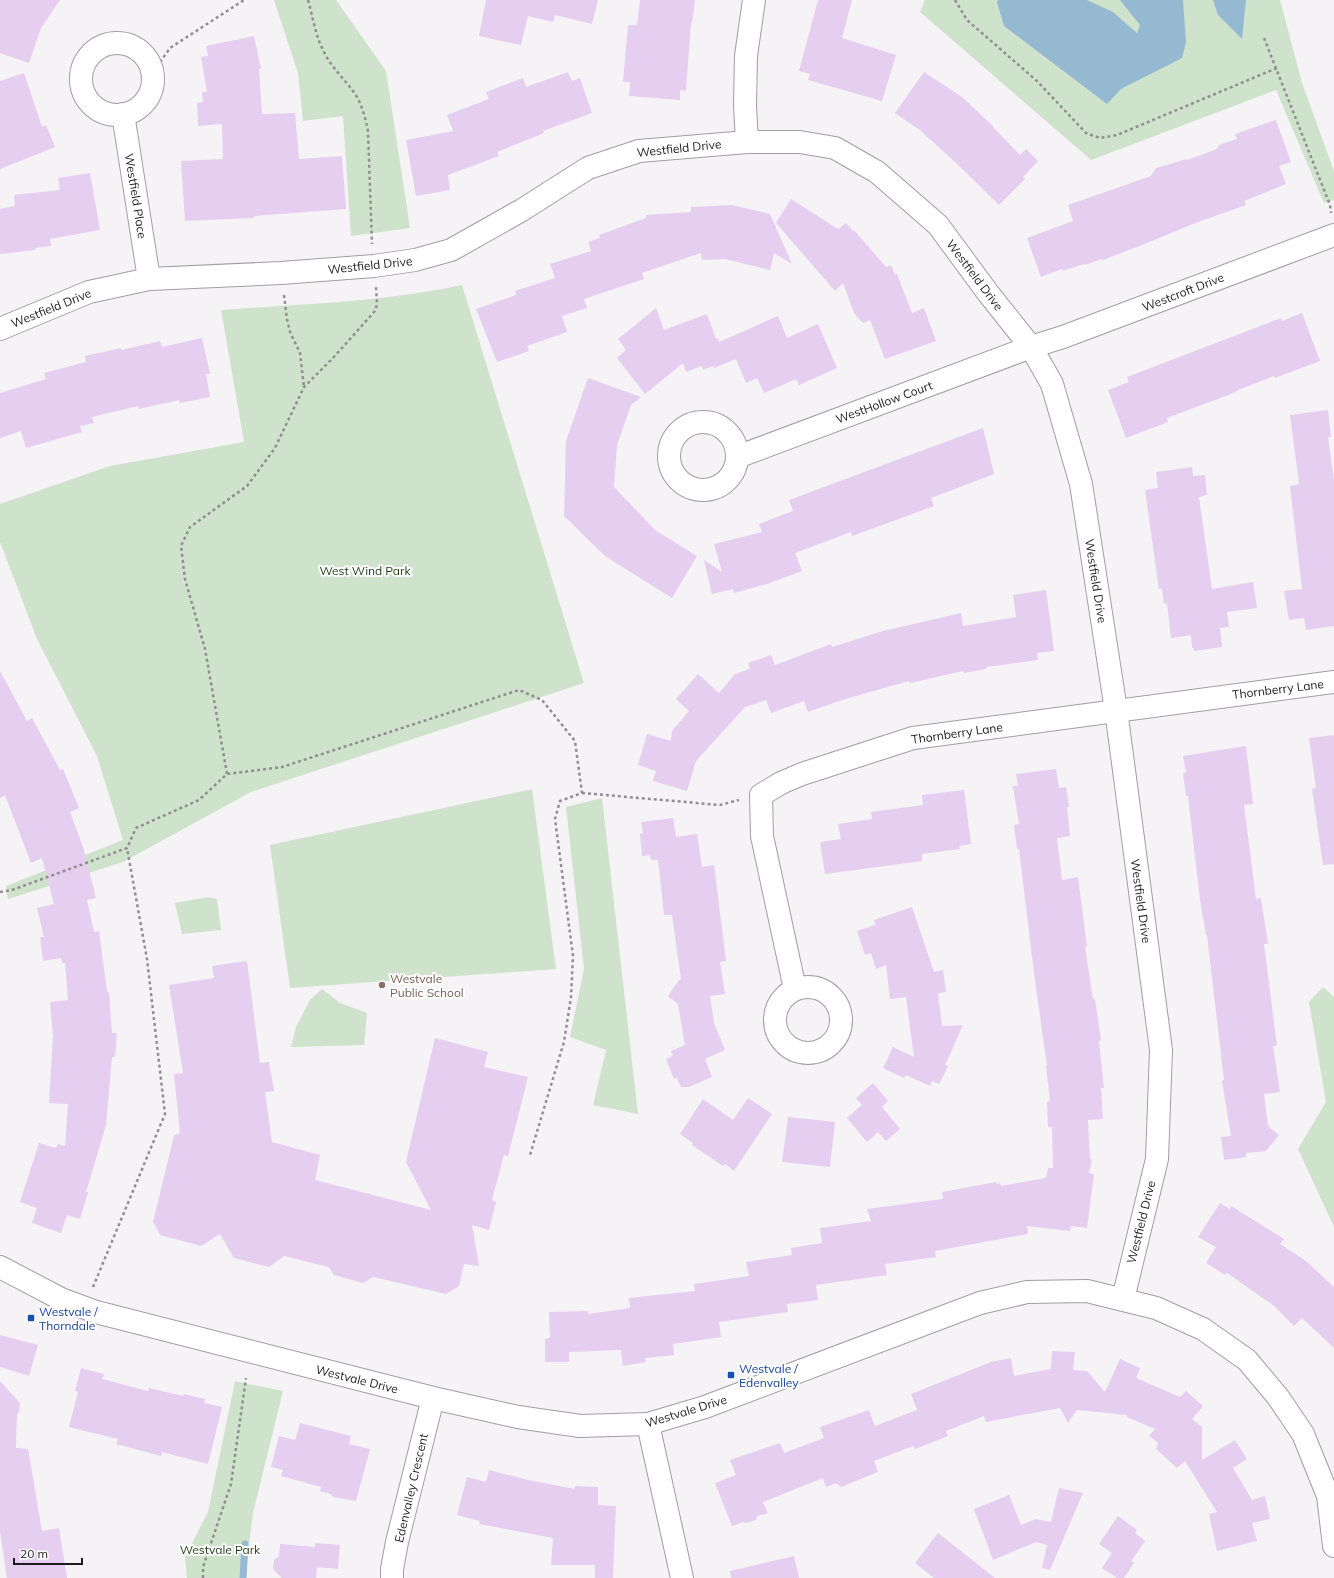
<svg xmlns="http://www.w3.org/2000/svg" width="1334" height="1578" viewBox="0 0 1334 1578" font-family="Mulish,sans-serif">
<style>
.green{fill:#cfe2cb}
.water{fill:#94b9d0}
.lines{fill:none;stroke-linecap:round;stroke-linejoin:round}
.stream{stroke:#94b9d0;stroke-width:7}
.building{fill:#e5cef0}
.minor-casing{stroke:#9f9ea0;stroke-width:24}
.path{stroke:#908e90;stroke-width:2.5;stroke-dasharray:3 3;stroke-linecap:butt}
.minor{stroke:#fff;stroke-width:22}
.education-dot{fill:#8d6e63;stroke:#fff;stroke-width:1.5}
.transit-dot{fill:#1a4fb4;stroke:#fff;stroke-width:1.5}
.labels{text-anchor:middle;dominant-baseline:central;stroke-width:4;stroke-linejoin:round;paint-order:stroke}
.street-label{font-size:12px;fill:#1d1c1d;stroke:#fff}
.park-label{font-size:12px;fill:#1a3d11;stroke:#fff}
.education-label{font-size:12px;fill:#785e54;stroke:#fff;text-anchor:start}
.transit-label{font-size:12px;fill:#164399;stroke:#fff;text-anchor:start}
</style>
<rect width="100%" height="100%" fill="#f5f3f6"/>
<!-- green -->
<g class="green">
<polygon points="274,0 336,0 386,71 410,228 351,236 343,116 303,121 298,73"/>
<polygon points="925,0 1280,0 1302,83 1334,171 1334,200 1324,203 1276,90 1091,160 920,12"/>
<path d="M462 285 584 683 251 792 123 862 8 899 6 886 123 840 97 756 37 639 0 542V504L110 466 244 442 221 310C302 304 383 302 462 285Z"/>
<polygon points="532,789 556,969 290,988 270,845"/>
<polygon points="602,798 638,1114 593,1105 606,1050 570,1037 584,969 566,807"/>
<polygon points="208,897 217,899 221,930 182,934 175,903"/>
<polygon points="1323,987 1334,997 1334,1227 1298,1149 1326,1102 1309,1002"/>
<polygon points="322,989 340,1003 367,1013 364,1045 291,1047 296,1027 310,1000"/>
<polygon points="235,1381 283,1391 253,1513 245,1578 187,1578 185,1557 208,1512"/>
</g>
<!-- water -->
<g class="water">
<polygon points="998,0 1087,0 1113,12 1137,33 1140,25 1120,0 1183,0 1186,42 1182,58 1121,89 1107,104 1004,26 997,2"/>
<polygon points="1213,0 1246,0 1242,39 1218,15"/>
</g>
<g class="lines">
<!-- stream -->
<polyline class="stream" points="243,1578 245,1544"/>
</g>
<!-- building -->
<g class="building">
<polygon points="0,0 60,0 41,28 29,63 0,53"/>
<polygon points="486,0 598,0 592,24 555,15 553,22 528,16 521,45 479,36"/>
<polygon points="640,0 695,0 692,23 691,23 686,91 680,90 680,100 629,96 630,82 623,82 628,25 637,25"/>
<polygon points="818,0 852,0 842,38 896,55 882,101 808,80 810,74 799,71"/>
<polygon points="254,36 261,69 259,69 262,114 295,113 299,159 342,156 346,209 254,216 254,218 185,221 181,161 223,159 222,124 198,126 197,103 203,102 202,92 207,92 201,57 208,56 206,46"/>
<polygon points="568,72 572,81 580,78 592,113 543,131 544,133 497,152 499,156 448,175 450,190 416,196 406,140 453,131 447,115 489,99 486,92 523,78 526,87"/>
<polygon points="924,72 962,97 993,126 993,127 1020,155 1026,149 1038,161 1023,177 1025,179 999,205 956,163 921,131 895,113"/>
<polygon points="24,73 42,127 46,125 55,147 0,169 0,81"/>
<polygon points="1276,120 1291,162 1279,166 1286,184 1244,201 1246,205 1198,222 1142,245 1103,260 1102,259 1085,265 1084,264 1062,271 1062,269 1041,277 1027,238 1073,221 1068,205 1151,176 1156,168 1187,159 1187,160 1217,149 1219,145 1237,139 1235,134"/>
<polygon points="90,173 100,230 50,239 51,246 35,248 35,250 0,254 0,209 15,206 14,195 60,190 58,178"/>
<polygon points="791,199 838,229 846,223 853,231 854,230 886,267 891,265 895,275 897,274 912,313 924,308 936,341 885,359 870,320 863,323 854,313 843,283 835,291 776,223"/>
<polygon points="732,205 770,214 792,264 774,253 770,270 725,259 702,260 701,253 642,273 644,279 584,299 587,308 562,316 567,332 527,346 529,351 497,362 476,309 516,295 515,291 555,278 550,264 591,251 588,242 600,238 599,235 646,218 646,215 691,212 691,207"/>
<polygon points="656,308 664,330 707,314 716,339 718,338 719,342 778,316 787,338 818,324 837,368 799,385 796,379 764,393 757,378 746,383 736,359 714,368 713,366 703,370 702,366 686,372 683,363 645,394 617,358 626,350 618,339"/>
<polygon points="1302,313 1320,361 1275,378 1274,376 1236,391 1236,392 1167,418 1168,422 1126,438 1108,390 1129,382 1127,377 1281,318 1282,321"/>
<polygon points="202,338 210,374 206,374 210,397 180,403 179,400 139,409 138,406 92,417 94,423 80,426 82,432 26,448 21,431 0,438 0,393 46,379 44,373 86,362 85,356 121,348 121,350 160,341 162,347"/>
<polygon points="588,378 641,397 631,405 617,445 614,487 655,530 697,556 672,598 605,556 564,516 566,441"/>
<polygon points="1328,410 1331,437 1328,437 1334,480 1334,626 1306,630 1304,618 1289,620 1284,591 1302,589 1290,486 1299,484 1290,415"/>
<polygon points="983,428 994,474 931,498 934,506 852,536 851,532 795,553 802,571 767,584 734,593 733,589 712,594 704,560 722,572 714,544 762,532 759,524 793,511 789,500"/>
<polygon points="1192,467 1193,476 1205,475 1207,495 1199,497 1212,589 1253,582 1257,608 1227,612 1229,627 1220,628 1222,647 1194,651 1194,648 1192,648 1191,635 1171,638 1167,603 1164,604 1162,589 1159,589 1145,490 1158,488 1156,472"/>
<polygon points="1046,590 1054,651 1037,653 1038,660 986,667 986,669 964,673 963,671 910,683 909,681 842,700 808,712 804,701 771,713 766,700 745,707 696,761 687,791 653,781 656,771 638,765 647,734 671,741 672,731 689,711 676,699 698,674 719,693 735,674 750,669 748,663 771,655 775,665 831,644 832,647 883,631 961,613 963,626 1016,617 1013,595"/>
<polygon points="0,671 27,721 32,718 60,770 63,769 79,808 70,812 83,847 96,898 87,900 94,932 99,931 107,992 109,992 112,1033 117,1033 115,1057 112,1057 106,1125 86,1192 88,1192 80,1219 67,1215 61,1233 32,1223 37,1208 20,1202 39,1143 56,1148 58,1144 65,1146 68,1104 49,1103 53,1036 50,1002 68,1000 65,963 62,963 61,958 43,961 40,937 44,937 37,908 54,904 42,858 31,863 5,795 0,798"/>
<polygon points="1334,735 1334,864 1323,865 1312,789 1316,788 1309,738"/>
<polygon points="1246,746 1253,804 1244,805 1256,899 1261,898 1268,944 1264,944 1277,1046 1273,1046 1280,1092 1264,1094 1268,1126 1279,1135 1266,1151 1246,1153 1246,1157 1224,1160 1221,1137 1231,1136 1222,1081 1224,1080 1207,935 1206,935 1200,900 1188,796 1186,796 1183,773 1186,773 1183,756"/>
<polygon points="1056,769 1059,788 1066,787 1069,807 1067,807 1070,836 1057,838 1062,880 1078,877 1087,947 1085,947 1093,999 1095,999 1101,1040 1099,1041 1104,1088 1101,1088 1103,1119 1088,1120 1090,1159 1092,1160 1089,1173 1094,1174 1087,1228 1071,1226 1070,1231 1027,1226 1028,1234 935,1251 936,1257 885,1264 887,1275 816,1285 818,1300 787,1304 788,1312 719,1322 721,1337 673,1344 674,1355 645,1358 646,1362 623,1366 621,1350 569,1352 569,1362 545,1362 545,1339 550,1338 549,1312 588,1311 588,1314 630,1308 629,1298 695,1291 694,1284 749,1276 746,1262 792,1255 791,1248 822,1243 820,1228 871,1221 867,1209 943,1199 942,1192 996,1182 997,1184 1000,1183 1001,1186 1046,1178 1048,1168 1053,1168 1052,1127 1048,1127 1047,1102 1050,1101 1046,1066 1047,1066 1034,973 1019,849 1017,849 1014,825 1019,824 1013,786 1018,786 1016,774"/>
<polygon points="964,790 971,844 959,846 960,849 922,854 922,861 825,874 820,842 841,839 838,824 872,819 871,812 923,805 922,795"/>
<polygon points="673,818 676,837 697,834 702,867 714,865 726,961 720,962 725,994 710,996 714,1023 725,1050 705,1059 712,1077 689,1087 681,1087 677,1078 674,1079 666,1059 673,1056 671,1051 685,1045 678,1004 668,996 679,980 681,979 672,915 664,915 658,860 651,860 650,855 642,856 640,834 643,833 641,822"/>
<polygon points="912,907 934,972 943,970 946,992 938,993 942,1026 963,1025 945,1065 948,1066 939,1084 932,1081 930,1086 906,1075 904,1078 883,1068 893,1047 914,1057 906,997 890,999 886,965 876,969 871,953 865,955 857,931 875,925 874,920"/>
<polygon points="247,961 260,1063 269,1062 274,1091 265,1092 272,1142 320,1155 315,1180 431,1210 406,1162 435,1038 488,1052 484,1067 528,1077 508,1156 504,1155 492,1200 496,1202 489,1230 472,1225 479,1266 464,1264 459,1286 446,1294 373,1277 363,1283 334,1275 329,1267 284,1256 269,1267 234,1258 220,1234 201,1246 160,1235 153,1222 174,1136 180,1133 174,1074 183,1073 169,985 214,978 212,966"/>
<polygon points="873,1083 888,1101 882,1107 900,1129 886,1141 878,1132 867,1142 847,1118 862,1105 856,1098"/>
<polygon points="748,1098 772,1114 734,1171 725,1164 723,1166 692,1145 693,1143 680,1134 703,1099 733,1120"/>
<polygon points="788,1117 835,1122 830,1167 782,1162"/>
<polygon points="1220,1203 1230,1209 1231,1206 1284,1239 1280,1244 1306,1261 1334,1287 1334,1348 1302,1318 1294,1326 1274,1306 1227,1273 1225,1275 1206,1263 1216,1247 1198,1237"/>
<polygon points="0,1335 38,1345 29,1376 0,1367"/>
<polygon points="1052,1351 1075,1352 1073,1370 1087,1371 1105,1392 1120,1359 1140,1368 1136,1378 1180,1397 1186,1391 1203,1406 1192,1419 1202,1427 1202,1460 1235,1440 1247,1459 1233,1468 1252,1500 1265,1496 1270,1519 1252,1523 1257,1541 1217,1551 1209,1514 1217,1512 1185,1461 1177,1468 1156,1449 1158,1443 1149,1436 1155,1429 1129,1418 1124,1414 1123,1415 1118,1414 1077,1410 1068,1423 1060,1408 986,1422 984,1416 946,1431 948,1436 915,1449 913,1446 874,1461 878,1472 841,1487 836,1483 826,1487 823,1478 763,1502 768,1513 757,1516 756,1520 746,1523 743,1522 732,1526 715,1483 736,1475 730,1460 780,1443 784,1453 824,1438 820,1427 869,1410 875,1426 917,1410 911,1394 991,1362 1011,1358 1014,1376 1051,1369"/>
<polygon points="81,1368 104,1374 102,1379 148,1391 149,1388 183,1396 184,1394 205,1399 204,1403 222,1407 208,1464 162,1452 161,1456 116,1444 118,1439 69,1427 78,1392 75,1391"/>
<polygon points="0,1381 20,1403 19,1412 17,1414 16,1448 28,1449 42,1531 59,1528 67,1578 7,1578 0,1532"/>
<polygon points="300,1423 351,1436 349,1444 370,1449 356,1501 333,1497 331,1494 320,1491 321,1487 281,1476 283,1470 271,1467 279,1436 295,1440"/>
<polygon points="489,1470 528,1480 575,1489 575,1486 598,1487 598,1505 616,1506 613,1578 595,1578 595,1565 551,1565 553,1538 479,1524 480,1521 457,1515 467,1477 486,1482"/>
<polygon points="1059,1488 1083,1493 1050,1570 1042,1568 1047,1545 1036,1542 993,1560 974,1509 1009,1495 1021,1525 1036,1519 1051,1522"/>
<polygon points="1118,1516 1137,1530 1135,1533 1145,1541 1131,1561 1134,1563 1124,1578 1117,1578 1102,1568 1112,1553 1099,1544"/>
<polygon points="938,1533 995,1578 934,1578 915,1563"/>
<polygon points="315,1543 340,1545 338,1569 317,1567 316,1578 282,1578 273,1569 274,1560 279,1556 280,1544 315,1547"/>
<polygon points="794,1556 799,1578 731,1578 730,1571"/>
</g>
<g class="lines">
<!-- minor casing -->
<g class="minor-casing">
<g id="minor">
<circle cx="117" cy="79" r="36"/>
<polyline points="123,114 149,279"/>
<polyline points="747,142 745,105 746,56 754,0"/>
<polyline points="0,329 89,292 149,279 281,273 374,266 415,260 451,250 522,210 588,168 639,151 747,142 800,142 835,148 877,172 938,225 988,293 1031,347 1052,384 1081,484 1116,710 1161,1050 1157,1159 1123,1299"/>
<circle cx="703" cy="456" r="34"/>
<polyline points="737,457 1031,347 1063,337 1334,235"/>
<circle cx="808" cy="1020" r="33"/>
<polyline points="795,989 762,836 761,795 781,783 802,774 913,738 1334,682"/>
<polyline points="0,1267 61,1299 96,1312 433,1398 518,1417 580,1426 648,1424 705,1407 980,1303 1027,1292 1087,1291 1156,1308 1203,1329 1247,1360 1278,1397 1303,1434 1328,1496 1334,1546"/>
<polyline points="648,1424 682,1578"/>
<polyline points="392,1578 392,1569 397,1542 433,1398"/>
</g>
</g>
<!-- path -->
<g class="path">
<path d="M308 0C313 17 315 34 323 50 331 68 347 81 357 97 363 108 366 120 368 132L372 244"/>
<polyline points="955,0 967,20 1037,81 1086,133 1100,138 1117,135 1277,68"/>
<polyline points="1264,38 1330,205 1331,213"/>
<polyline points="153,72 170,48 244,0"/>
<polyline points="284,295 287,319 290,332 300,353 304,387"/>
<polyline points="227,774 205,649 185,579 181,546 190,527 247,486 275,448 304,387 333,358 375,311 377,304 376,287"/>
<polyline points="582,793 720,805 739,800"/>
<polyline points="0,892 12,890 127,848 136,828 199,800 227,774 282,767 519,690 542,700 575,741 582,793 560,801 555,819 573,956 571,997 564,1042 530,1155"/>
<polyline points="93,1287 165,1114 147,959 127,848"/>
<polyline points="203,1578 203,1567 231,1484 246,1378"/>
</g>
<!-- minor -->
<use href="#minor" class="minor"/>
</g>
<!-- markers -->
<circle class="education-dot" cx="382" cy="985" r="4"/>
<g class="transit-dot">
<rect x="27" y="1314" width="8" height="8" rx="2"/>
<rect x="727" y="1371" width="8" height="8" rx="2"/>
</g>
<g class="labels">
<!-- street labels -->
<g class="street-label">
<text transform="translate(679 148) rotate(-6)">Westfield Drive</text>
<text transform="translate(136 196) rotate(81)">Westfield Place</text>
<text transform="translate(370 265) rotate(-6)">Westfield Drive</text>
<text transform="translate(975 275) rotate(53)">Westfield Drive</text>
<text transform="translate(1183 292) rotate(-21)">Westcroft Drive</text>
<text transform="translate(51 308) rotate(-22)">Westfield Drive</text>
<text transform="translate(884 402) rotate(-20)">WestHollow Court</text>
<text transform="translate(1096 581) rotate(81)">Westfield Drive</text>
<text transform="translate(1278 689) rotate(-7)">Thornberry Lane</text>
<text transform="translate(957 733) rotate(-8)">Thornberry Lane</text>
<text transform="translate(1141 901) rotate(82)">Westfield Drive</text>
<text transform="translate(1141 1222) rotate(-76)">Westfield Drive</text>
<text transform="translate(357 1379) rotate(14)">Westvale Drive</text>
<text transform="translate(686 1411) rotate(-17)">Westvale Drive</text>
<text transform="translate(411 1488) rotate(-77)">Edenvalley Crescent</text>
</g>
<!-- park labels -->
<g class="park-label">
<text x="365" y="570">West Wind Park</text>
<text x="220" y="1549">Westvale Park</text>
</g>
<!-- education labels -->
<g class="education-label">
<text x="390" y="978">Westvale<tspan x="390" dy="14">Public School</tspan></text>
</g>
<!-- transit labels -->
<g class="transit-label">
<text x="39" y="1311">Westvale /<tspan x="39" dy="14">Thorndale</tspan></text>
<text x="739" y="1368">Westvale /<tspan x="739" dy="14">Edenvalley</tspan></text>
</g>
</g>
<!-- scale -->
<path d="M14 1558v6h68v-6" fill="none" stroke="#1d1c1d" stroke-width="2"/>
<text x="20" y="1558" font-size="12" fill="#1d1c1d" stroke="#ffffff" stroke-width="3" paint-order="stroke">20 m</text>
</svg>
